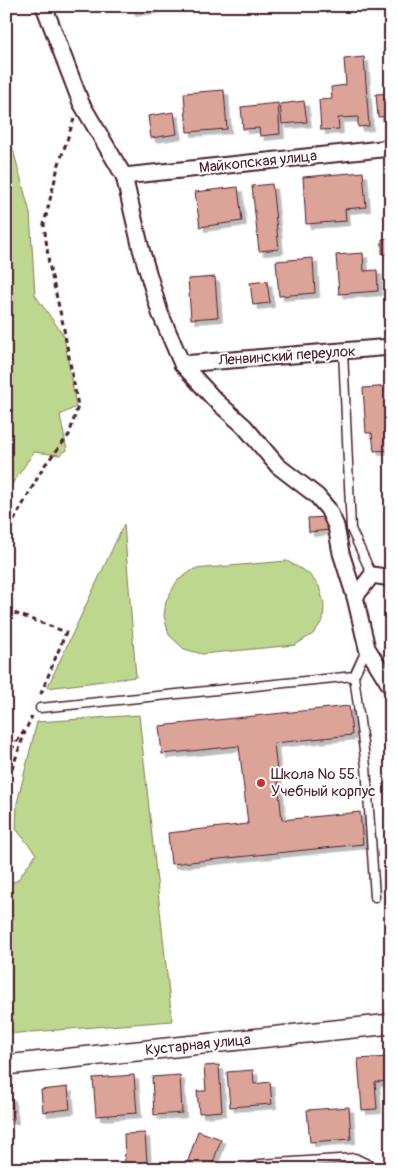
<svg xmlns="http://www.w3.org/2000/svg" width="397" height="1175" viewBox="0 0 397 1175" font-family="Pangolin,sans-serif">
<style>
.green{fill:#bdd78e;stroke:#847b5c}
.building{fill:#dca399;stroke:#4a1f2b;filter:url(#shadow)}
.lines{fill:none;stroke-linecap:round;stroke-linejoin:round}
.service-casing{stroke:#4a1f2b;stroke-width:11}
.minor-casing{stroke:#4a1f2b;stroke-width:19}
.tertiary-casing{stroke:#4a1f2b;stroke-width:22}
.path{stroke:#4a1f2b;stroke-width:3;stroke-dasharray:5 4;stroke-linecap:butt}
.service{stroke:#fff;stroke-width:8}
.minor{stroke:#fff;stroke-width:15}
.tertiary{stroke:#fff;stroke-width:19}
.poi-dot{fill:#c8321e;stroke:#fff;stroke-width:2}
.labels{text-anchor:middle;dominant-baseline:central;stroke-width:4;stroke-linejoin:round;paint-order:stroke}
.street-label{font-size:15px;fill:#4a1f2b;stroke:#fff}
.poi-label{font-size:15px;fill:#4a1f2b;stroke:#fff;text-anchor:start}
</style>
<defs>
<filter id="shadow"><feDropShadow dx="4.5" dy="4.5" stdDeviation="0" flood-color="#0004"/></filter>
</defs>
<rect width="100%" height="100%" fill="#fff"/>
<filter id="ink" filterUnits="userSpaceOnUse"><feTurbulence type="fractalNoise" baseFrequency=".02" numOctaves="2"/><feDisplacementMap in="SourceGraphic" scale="10" xChannelSelector="R" yChannelSelector="G"/><feConvolveMatrix kernelMatrix="1 2 1 2 8 2 1 2 1" color-interpolation-filters="sRGB"/></filter>
<g filter="url(#ink)">
<!-- green -->
<g class="green">
<polygon points="6,123 30,213 35,295 64,336 76,407 60,415 67,450 60,455 34,452 6,493"/>
<polygon points="124,524 136,677 47,688"/>
<polygon points="287,561 308,573 319,586 324,604 323,620 313,634 295,645 202,654 184,649 169,635 164,616 166,601 177,581 194,569"/>
<polygon points="139,715 172,1021 6,1034 6,883 17,881 36,854 16,829 17,803 37,722"/>
</g>
<!-- building -->
<g class="building">
<polygon points="130,6 153,6 154,9 131,11"/>
<polygon points="364,57 369,126 358,127 358,117 338,118 339,129 321,130 319,100 332,99 331,87 346,85 344,59"/>
<polygon points="224,90 227,129 187,132 184,93"/>
<polygon points="391,93 391,116 378,117 376,94"/>
<polygon points="304,101 307,122 282,124 280,104"/>
<polygon points="278,103 280,134 260,136 259,128 243,129 241,107"/>
<polygon points="174,112 177,134 151,138 148,116"/>
<polygon points="363,172 366,207 345,209 346,221 306,224 303,177"/>
<polygon points="272,184 279,249 259,251 252,186"/>
<polygon points="238,187 242,221 200,227 195,192"/>
<polygon points="391,238 391,254 382,254 382,239"/>
<polygon points="363,253 364,271 377,270 378,291 339,294 336,255"/>
<polygon points="313,258 315,293 279,296 276,261"/>
<polygon points="215,277 218,317 191,319 188,279"/>
<polygon points="267,281 270,303 253,305 250,283"/>
<polygon points="391,386 391,450 374,451 372,433 366,433 363,388"/>
<polygon points="329,517 330,530 309,532 308,518"/>
<polygon points="349,706 352,735 274,743 282,820 360,812 363,844 171,864 168,833 248,824 239,746 162,754 159,726"/>
<polygon points="389,1057 390,1081 375,1082 377,1109 362,1110 358,1059"/>
<polygon points="219,1065 222,1111 199,1113 197,1091 206,1091 204,1066"/>
<polygon points="253,1070 254,1084 270,1082 272,1104 230,1107 227,1072"/>
<polygon points="134,1075 137,1113 96,1116 93,1078"/>
<polygon points="180,1075 182,1113 154,1115 152,1077"/>
<polygon points="68,1087 70,1109 43,1112 41,1090"/>
<polygon points="6,1096 11,1096 14,1119 6,1120"/>
<polygon points="349,1107 351,1139 310,1142 307,1110"/>
<polygon points="198,1131 221,1139 211,1169 193,1169 186,1167"/>
<polygon points="145,1133 147,1163 125,1164 124,1134"/>
</g>
<g class="lines">
<!-- service casing -->
<g class="service-casing">
<g id="service">
<polyline points="343,351 351,529 372,575"/>
<polyline points="354,676 366,766 375,897"/>
<polyline points="40,708 354,676 367,648"/>
<polyline points="248,1169 260,1164 355,1158 378,1169"/>
</g>
</g>
<!-- minor casing -->
<g class="minor-casing">
<g id="minor">
<polyline points="44,6 81,103 124,176 141,249 160,313 182,364 215,400 244,426 278,466 317,496 328,509 336,526 341,553 355,597"/>
<polyline points="124,176 391,148"/>
<polyline points="182,364 391,347"/>
<polyline points="391,578 372,575 355,597 367,648 391,687"/>
</g>
</g>
<!-- tertiary casing -->
<g class="tertiary-casing">
<polyline id="tertiary" points="6,1065 391,1024"/>
</g>
<!-- path -->
<g class="path">
<polyline points="6,537 12,524 44,466 69,435 78,406 63,324 49,264 44,224 58,167 74,119"/>
<polyline points="6,610 66,632 40,696"/>
<polyline points="6,757 27,727 32,716"/>
<polyline points="6,786 25,732"/>
</g>
<!-- service -->
<use href="#service" class="service"/>
<!-- minor -->
<use href="#minor" class="minor"/>
<!-- tertiary -->
<use href="#tertiary" class="tertiary"/>
</g>
</g>
<!-- markers -->
<circle class="poi-dot" cx="261" cy="783" r="5"/>
<g class="labels">
<!-- street labels -->
<g class="street-label">
<text transform="translate(258 162) rotate(-6)">Майкопская улица</text>
<text transform="translate(287 356) rotate(-4)">Ленвинский переулок</text>
<text transform="translate(198 1045) rotate(-6)">Кустарная улица</text>
</g>
<!-- poi labels -->
<g class="poi-label">
<text x="271" y="774">Школа № 55.<tspan x="271" dy="17">Учебный корпус</tspan></text>
</g>
</g>
<!-- margin -->
<rect width="397" height="1175" fill="none" stroke="#fff" stroke-width="25"/>
<rect x="12" y="12" width="372" height="1150" fill="none" stroke="#4a1f2b" stroke-width="2" filter="url(#ink)"/>
</svg>
